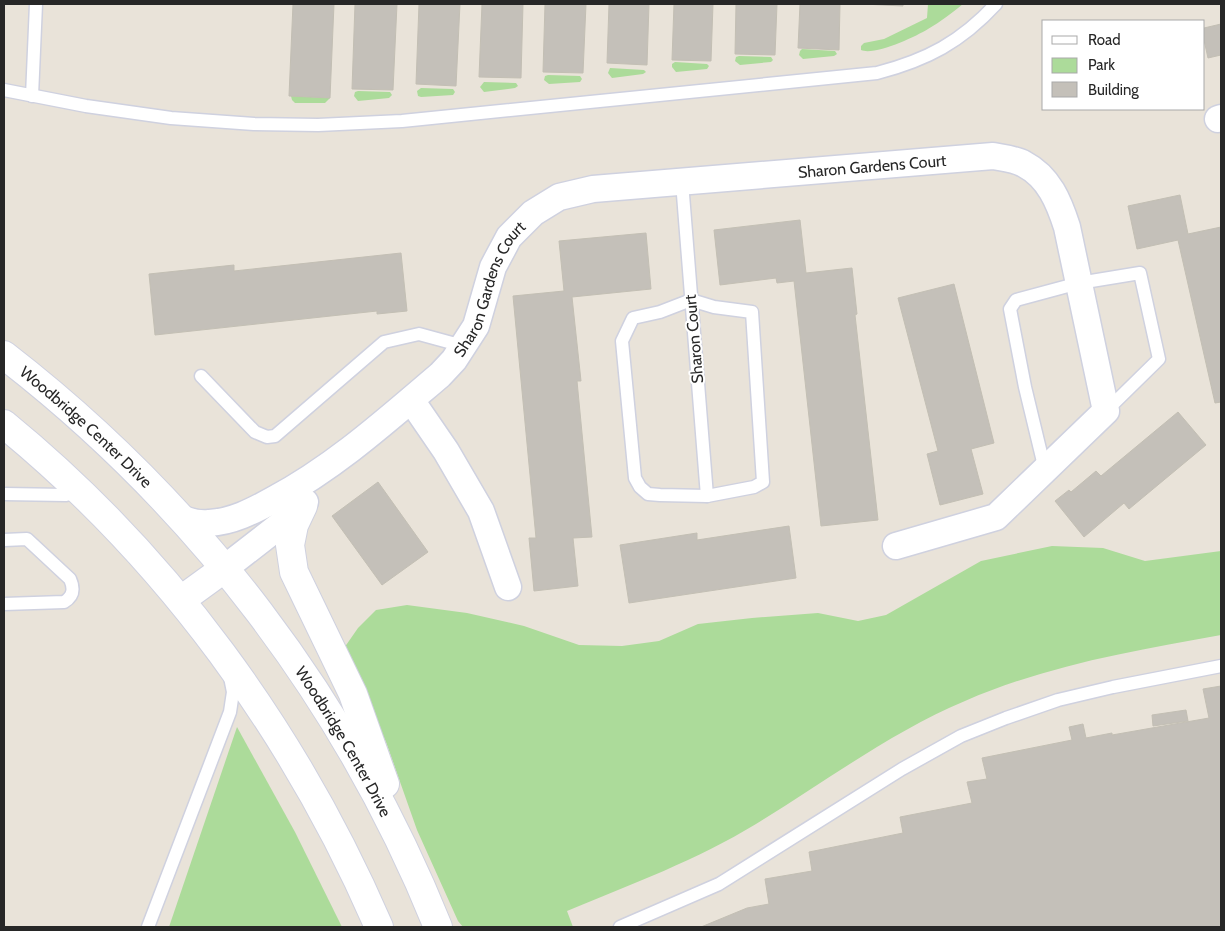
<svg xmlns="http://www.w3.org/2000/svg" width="1225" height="931" viewBox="0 0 1225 931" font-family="Cabin,sans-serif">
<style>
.green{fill:#acdb9a}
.building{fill:#c4c0b9;stroke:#c3bfb4}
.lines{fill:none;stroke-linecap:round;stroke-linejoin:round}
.service-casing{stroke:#cfd1df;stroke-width:15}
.minor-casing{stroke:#cfd1df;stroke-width:29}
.tertiary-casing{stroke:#cfd1df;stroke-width:30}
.service{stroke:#fff;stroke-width:12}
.minor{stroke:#fff;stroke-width:26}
.tertiary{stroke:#fff;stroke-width:28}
.labels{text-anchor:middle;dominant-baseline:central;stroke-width:4;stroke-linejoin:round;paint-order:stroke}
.street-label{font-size:16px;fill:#272727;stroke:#fff}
</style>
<rect width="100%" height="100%" fill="#e9e3d9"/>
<!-- green -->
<g class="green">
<path d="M928 4H963C952 13 940 22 928 29 915 37 874 56 861 50V46L864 43 884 39 927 18Z"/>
<polygon points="802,49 835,51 837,54 834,56 803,59 799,55 800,51"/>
<polygon points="739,56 771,57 773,60 771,62 740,65 735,61 736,57"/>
<polygon points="675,62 707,64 709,66 707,69 676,72 672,67 672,64"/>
<polygon points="610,68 644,70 646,72 643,74 612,78 608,73"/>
<polygon points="548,75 580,76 582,79 580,82 549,84 544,80 545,76"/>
<polygon points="484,82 516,83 518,86 515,88 484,92 480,87"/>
<polygon points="421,88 453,89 455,92 453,95 421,97 418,96 417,91"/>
<polygon points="358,91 390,92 392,95 389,98 358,101 354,96 355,92"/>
<polygon points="291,96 330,98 325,103 295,103 292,100"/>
<path d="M1052 546 1103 548 1145 561 1221 551V635C1133 651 1048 665 965 701 891 732 825 782 756 824 697 860 632 884 567 911L573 927H463L458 921 417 830 386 742 342 651 358 628 376 610 407 605 467 613 524 626 579 645 622 646 659 641 698 624 752 618 818 613 858 621 886 615 981 561Z"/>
<polygon points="237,727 295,832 342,927 169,927"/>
</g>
<!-- building -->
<g class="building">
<polygon points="293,4 334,4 330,98 289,96"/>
<polygon points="355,4 397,4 393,90 352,89"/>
<polygon points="419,4 460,4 456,86 416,84"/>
<polygon points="482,4 523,4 521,78 479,77"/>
<polygon points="545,4 586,4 583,73 543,72"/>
<polygon points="609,4 649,4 647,65 607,63"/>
<polygon points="674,4 713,4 711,61 672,60"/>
<polygon points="736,4 777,4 775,55 735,54"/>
<polygon points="800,4 840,4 839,50 798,48"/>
<polygon points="863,4 903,4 903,6"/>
<polygon points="1221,24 1221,55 1208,58 1204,40 1204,28"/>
<polygon points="1180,195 1188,234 1221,227 1221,402 1215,403 1178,240 1137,249 1128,206"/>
<polygon points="800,220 806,273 852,268 857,314 855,315 878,520 821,526 794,281 777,283 776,278 720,285 714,230"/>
<polygon points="646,233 651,289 572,297 581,381 577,381 592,537 573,538 578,586 534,591 529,538 536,538 513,296 564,291 559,241"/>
<polygon points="401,253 407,311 377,314 377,311 155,335 149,274 234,265 234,271"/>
<polygon points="954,284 994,443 971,449 983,494 940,505 927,454 938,451 898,298"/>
<polygon points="1178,412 1206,445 1129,509 1124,503 1084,537 1055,501 1069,490 1071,492 1096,471 1101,476"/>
<polygon points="378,482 428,552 382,585 332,516"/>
<polygon points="789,526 796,578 629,603 620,545 697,533 697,540"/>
<polygon points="1221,686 1221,927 701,927 747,908 769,904 765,879 812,871 809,852 903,833 900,817 972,803 967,782 987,779 982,758 1072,740 1069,727 1083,724 1086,738 1112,733 1112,735 1209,718 1203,689"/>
<polygon points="1186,710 1188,721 1153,726 1152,715"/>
</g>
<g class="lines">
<!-- service casing -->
<g class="service-casing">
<g id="service">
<path d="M4 90 86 106 171 118 254 124 318 125 402 121 877 73C927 60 961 42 996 4"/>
<polyline points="32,96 36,4"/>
<polyline points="682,182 707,496"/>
<polygon points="691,300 714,307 752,312 763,482 754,487 707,496 660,495 648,494 640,487 635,478 622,341 633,318 660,312"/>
<polyline points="201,376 255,432 267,437 275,436 384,342 419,334 463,346"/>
<polyline points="1045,470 1025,387 1010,309 1016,300 1079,283 1140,273 1159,359 1106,411"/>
<polyline points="4,494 66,495 78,492"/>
<path d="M4 540 27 539 70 579C74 588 74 596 64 602L4 604"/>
<polyline points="148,927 230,712 233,692 230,677"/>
<polyline points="620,927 719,884 902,769 961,736 1006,718 1058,700 1113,687 1221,666"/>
</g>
</g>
<!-- minor casing -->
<g class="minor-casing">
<g id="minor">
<polyline points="1218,119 1221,118"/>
<polyline points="411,400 446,451 481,511 508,587"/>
<path id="s1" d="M183 519C191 522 200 524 209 523 232 522 253 511 273 500 335 467 387 420 440 375L454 360 476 326 493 267 509 237 533 213 559 197 593 189 993 156C1003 158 1015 159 1024 164 1049 177 1059 202 1067 227L1106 411 996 517 896 546"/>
<polyline points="225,568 279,526 305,502"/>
</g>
</g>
<!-- tertiary casing -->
<g class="tertiary-casing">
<g id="tertiary">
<path id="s2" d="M4 355C197 504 347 701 438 927"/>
<path d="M4 424C168 558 295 733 379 927"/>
<polyline points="303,506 294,525 290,545 294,572 353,694 385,784"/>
<polyline points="181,600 225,568"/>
</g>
</g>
<!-- service -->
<use href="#service" class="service"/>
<!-- minor -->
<use href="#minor" class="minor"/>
<!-- tertiary -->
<use href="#tertiary" class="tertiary"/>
</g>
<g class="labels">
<!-- street labels -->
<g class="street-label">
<text stroke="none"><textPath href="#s1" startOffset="840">Sharon Gardens Court</textPath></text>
<text stroke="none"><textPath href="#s1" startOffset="405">Sharon Gardens Court</textPath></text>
<text transform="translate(694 339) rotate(-95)">Sharon Court</text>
<text stroke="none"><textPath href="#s2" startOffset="109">Woodbridge Center Drive</textPath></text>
<text stroke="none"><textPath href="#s2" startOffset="518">Woodbridge Center Drive</textPath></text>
</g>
</g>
<!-- border -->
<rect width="1225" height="931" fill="none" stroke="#272727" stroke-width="10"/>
<!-- legend -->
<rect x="1042" y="20" width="162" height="90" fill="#ffffff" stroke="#a9a9a9"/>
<rect x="1052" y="36" width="25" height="8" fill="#ffffff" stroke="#a9a9a9"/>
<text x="1088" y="45" font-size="15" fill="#272727">Road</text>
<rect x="1052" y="58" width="25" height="15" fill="#acdb9a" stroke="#a9a9a9"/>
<text x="1088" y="70" font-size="15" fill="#272727">Park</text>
<rect x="1052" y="82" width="25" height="15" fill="#c4c0b9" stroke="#a9a9a9"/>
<text x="1088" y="95" font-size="15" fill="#272727">Building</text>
</svg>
